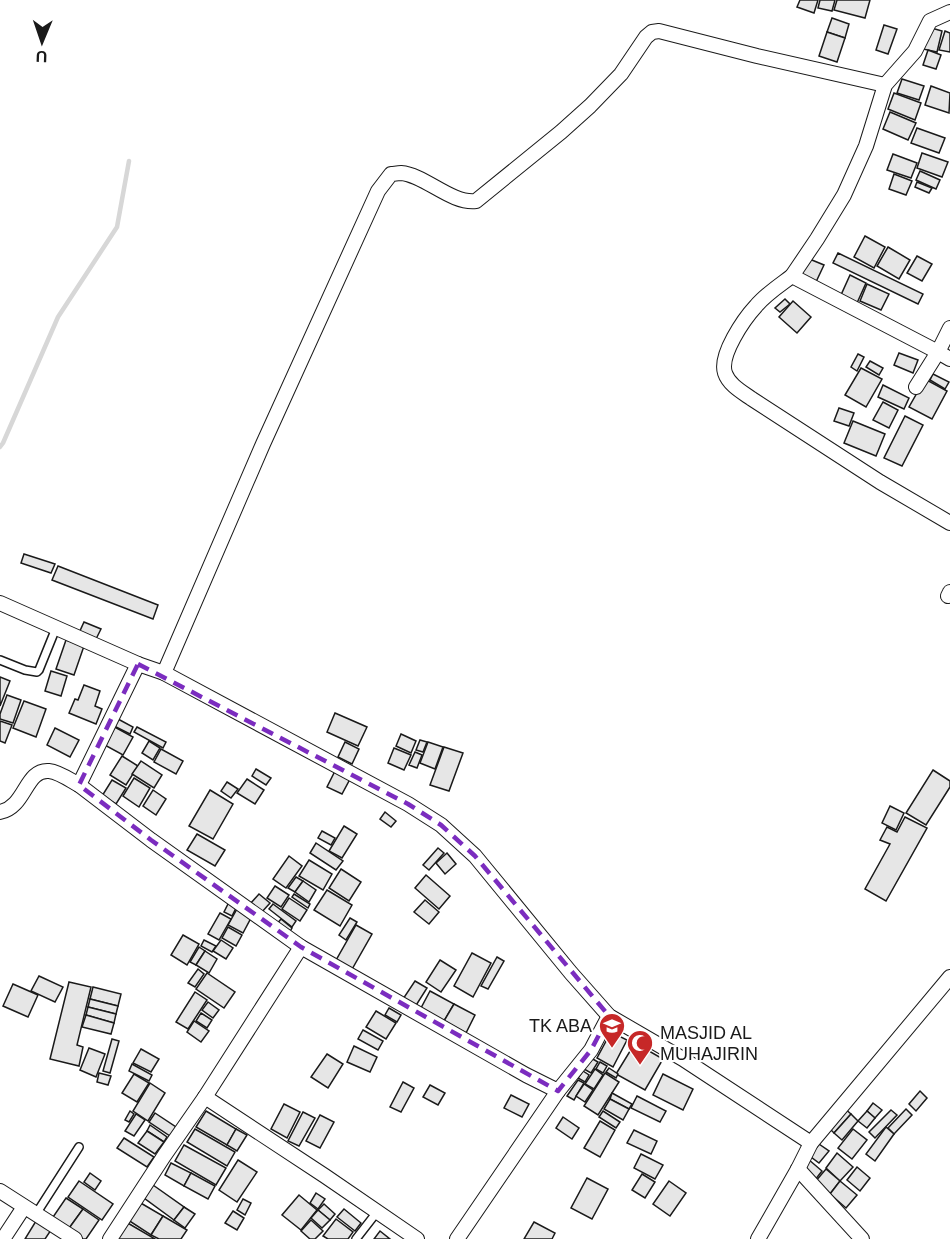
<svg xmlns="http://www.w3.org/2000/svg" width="950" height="1239" viewBox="0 0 950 1239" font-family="Arial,sans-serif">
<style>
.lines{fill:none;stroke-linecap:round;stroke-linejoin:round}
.stream{stroke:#d7d7d7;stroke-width:4.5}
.building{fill:#e6e6e6;stroke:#1a1a1a;stroke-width:1.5}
.lane-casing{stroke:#1a1a1a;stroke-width:10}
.street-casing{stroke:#1a1a1a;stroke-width:16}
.lane{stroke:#fff;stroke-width:7}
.street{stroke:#fff;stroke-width:14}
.marked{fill:none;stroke:#7b2cbf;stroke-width:4.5;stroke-dasharray:12 8;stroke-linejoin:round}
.labels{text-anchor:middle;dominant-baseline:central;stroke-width:4.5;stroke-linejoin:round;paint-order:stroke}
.poi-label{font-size:18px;fill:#1a1a1a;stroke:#fff;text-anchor:end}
</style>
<rect width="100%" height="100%" fill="#fff"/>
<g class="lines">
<!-- stream -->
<polyline class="stream" points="0,447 3,443 58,317 117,227 129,161"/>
</g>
<!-- building -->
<g class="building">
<polygon points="800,0 818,0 814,13 797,7"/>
<polygon points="820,0 835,0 832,11 818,8"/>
<polygon points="837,0 870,0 865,18 834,10"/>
<polygon points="832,18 849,24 845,38 827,32"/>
<polygon points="884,25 897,29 888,54 876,50"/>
<polygon points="928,27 942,31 937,52 923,49"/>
<polygon points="945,31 950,33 950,52 939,50"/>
<polygon points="827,32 845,38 837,62 819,56"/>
<polygon points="928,50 941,55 936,69 923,65"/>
<polygon points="902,79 924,86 919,100 897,93"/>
<polygon points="931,86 950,93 949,113 925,105"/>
<polygon points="894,93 921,103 915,120 888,109"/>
<polygon points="890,112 916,123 908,140 883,129"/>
<polygon points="917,128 945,138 939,153 911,143"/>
<polygon points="922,153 948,162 942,177 917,168"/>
<polygon points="893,154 917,163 911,178 887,170"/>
<polygon points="920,171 940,180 936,189 916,180"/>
<polygon points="894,174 912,181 906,195 889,189"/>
<polygon points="917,182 932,188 929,193 915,187"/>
<polygon points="865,236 885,247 874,268 854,257"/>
<polygon points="888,247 910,260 899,279 877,266"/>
<polygon points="838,253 923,294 918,304 833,263"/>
<polygon points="917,256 932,264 922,281 907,273"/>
<polygon points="807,258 824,265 815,284 798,277"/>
<polygon points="850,275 866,283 857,303 841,295"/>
<polygon points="867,284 889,294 881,310 860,301"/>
<polygon points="785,299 790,304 780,312 775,308"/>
<polygon points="793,301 811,317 797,333 779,317"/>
<polygon points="899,353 918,360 913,373 894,365"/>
<polygon points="858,354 864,357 857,371 851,367"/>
<polygon points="870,361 883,368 879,375 866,367"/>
<polygon points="861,368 882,379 866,407 845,395"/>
<polygon points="933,374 949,382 945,389 930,380"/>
<polygon points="925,379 947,391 932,419 909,407"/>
<polygon points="883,385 909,398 904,409 878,397"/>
<polygon points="883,402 898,410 889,428 873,420"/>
<polygon points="839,408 854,413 849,426 834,421"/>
<polygon points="905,416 923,425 902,466 884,458"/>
<polygon points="853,421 885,434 876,456 844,443"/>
<polygon points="24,554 55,564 51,573 21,563"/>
<polygon points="58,566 158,605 153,619 52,580"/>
<polygon points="84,622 101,629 95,641 79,633"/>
<polygon points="66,640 84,646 74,675 56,669"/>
<polygon points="51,671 67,676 61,696 45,691"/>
<polygon points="0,677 10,681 0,706"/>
<polygon points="84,685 100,691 95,706 102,709 96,724 69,713 75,699 78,700"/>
<polygon points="7,695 21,700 13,723 0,719 0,714"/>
<polygon points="24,701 46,709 36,737 13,728"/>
<polygon points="335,713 367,727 358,746 327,732"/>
<polygon points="118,719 133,727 130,734 114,726"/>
<polygon points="0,721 12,725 5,743 0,741"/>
<polygon points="111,725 133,737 123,755 101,743"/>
<polygon points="137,727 166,742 163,748 134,732"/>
<polygon points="55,728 79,740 70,757 47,745"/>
<polygon points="401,734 416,741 411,753 396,746"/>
<polygon points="420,740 427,742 423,752 416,750"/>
<polygon points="149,741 160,748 153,760 142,753"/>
<polygon points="345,742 359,749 352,764 338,757"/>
<polygon points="428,742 443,747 435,769 420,763"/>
<polygon points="444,747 463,753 449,791 430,785"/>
<polygon points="394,748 411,755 404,770 388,763"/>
<polygon points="161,749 183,761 176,774 154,762"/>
<polygon points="415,752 422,755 417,768 409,765"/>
<polygon points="122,756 138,766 126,785 110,775"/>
<polygon points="141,761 162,775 154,788 132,774"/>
<polygon points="256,769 271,778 266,785 252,776"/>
<polygon points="933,770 950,781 950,787 926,825 906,813"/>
<polygon points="335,771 350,779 342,794 327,787"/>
<polygon points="134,778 150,788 139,807 123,796"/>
<polygon points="247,779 264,790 255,804 237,793"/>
<polygon points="112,780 126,788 116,804 102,796"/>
<polygon points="227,782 238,789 231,798 221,791"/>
<polygon points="153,790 166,799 156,815 143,806"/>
<polygon points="210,790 233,804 213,839 189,826"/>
<polygon points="890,806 904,813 896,830 882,823"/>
<polygon points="385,812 396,821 391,827 380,819"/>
<polygon points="905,817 927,828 886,901 865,889 890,844 880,840 887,827 897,832"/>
<polygon points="344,826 357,834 342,858 329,851"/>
<polygon points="322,831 335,838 331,845 318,838"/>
<polygon points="197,834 225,850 215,866 187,850"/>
<polygon points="316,843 343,861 336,870 310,853"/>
<polygon points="438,848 444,853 429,870 423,865"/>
<polygon points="447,853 456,864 445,874 436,863"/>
<polygon points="289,856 302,866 286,888 273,879"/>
<polygon points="309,860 332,874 323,890 299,876"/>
<polygon points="341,869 361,882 349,901 329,888"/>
<polygon points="426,875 450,896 439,909 415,888"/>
<polygon points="296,877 303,881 295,892 288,888"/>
<polygon points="303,881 316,890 309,902 295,892"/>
<polygon points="275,886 289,895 281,907 267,898"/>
<polygon points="327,890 352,905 340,926 314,910"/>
<polygon points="259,894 270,903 261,913 250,904"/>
<polygon points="294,894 310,904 308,908 292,897"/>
<polygon points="289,898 307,910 300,921 282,909"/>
<polygon points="425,900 439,912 429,924 414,912"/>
<polygon points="229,902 237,906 232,916 224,912"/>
<polygon points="273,904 296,921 292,927 269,909"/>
<polygon points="237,909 252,916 243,933 228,925"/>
<polygon points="220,913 231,919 219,940 208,934"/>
<polygon points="350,918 357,922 346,940 339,935"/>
<polygon points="281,919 292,928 288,935 276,925"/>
<polygon points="356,925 372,934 351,971 335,962"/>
<polygon points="228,927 242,935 236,946 222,938"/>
<polygon points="183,935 199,944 187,965 171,955"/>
<polygon points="204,940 216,946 212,952 201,946"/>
<polygon points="221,940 233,948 226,959 213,951"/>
<polygon points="199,947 205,951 196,965 190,962"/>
<polygon points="205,951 217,959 209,973 196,965"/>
<polygon points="472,953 491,963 473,997 454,986"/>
<polygon points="497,957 504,961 488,989 481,986"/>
<polygon points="440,960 456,970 441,992 426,982"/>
<polygon points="198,969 204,974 195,987 188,983"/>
<polygon points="207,973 235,992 224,1008 196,989"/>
<polygon points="39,976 63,987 55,1002 31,991"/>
<polygon points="415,981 427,988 415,1007 403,999"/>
<polygon points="69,982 91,987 77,1045 83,1047 79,1066 50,1059"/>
<polygon points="13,984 38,995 28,1017 3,1006"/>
<polygon points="93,987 121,994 118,1006 90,999"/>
<polygon points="430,991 454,1004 444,1021 421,1008"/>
<polygon points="195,992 207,1000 188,1029 176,1022"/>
<polygon points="90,999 118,1006 116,1014 88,1007"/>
<polygon points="208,1002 219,1010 213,1018 202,1010"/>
<polygon points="454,1004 475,1015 466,1033 444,1021"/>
<polygon points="88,1007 116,1014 114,1023 86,1015"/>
<polygon points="389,1008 401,1015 397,1022 385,1015"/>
<polygon points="376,1011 396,1023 386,1039 366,1027"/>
<polygon points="201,1013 212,1020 207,1028 196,1021"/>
<polygon points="86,1015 114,1023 111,1034 82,1027"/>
<polygon points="194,1021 209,1031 201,1042 187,1032"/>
<polygon points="363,1030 383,1041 378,1050 358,1039"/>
<polygon points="611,1032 627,1040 613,1067 597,1058"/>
<polygon points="112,1039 119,1041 110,1073 103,1071"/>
<polygon points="635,1043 663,1059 645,1090 616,1074"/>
<polygon points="354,1046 377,1057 370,1072 347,1062"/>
<polygon points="89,1048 105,1054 96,1077 80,1070"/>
<polygon points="141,1049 159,1059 151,1072 133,1063"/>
<polygon points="327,1054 343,1064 328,1088 311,1077"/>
<polygon points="591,1058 598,1062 591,1073 584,1069"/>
<polygon points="600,1062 607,1066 603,1073 596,1069"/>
<polygon points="132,1064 152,1075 149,1081 129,1071"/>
<polygon points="609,1068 618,1074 616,1078 606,1072"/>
<polygon points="595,1069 603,1075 594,1089 585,1084"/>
<polygon points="583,1071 589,1075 585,1082 578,1078"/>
<polygon points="99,1073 111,1076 108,1085 97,1082"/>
<polygon points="605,1073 619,1082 598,1115 584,1106"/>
<polygon points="134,1074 149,1083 137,1102 122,1093"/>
<polygon points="663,1074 693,1089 683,1110 653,1095"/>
<polygon points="578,1080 584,1083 574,1100 567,1096"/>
<polygon points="403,1082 414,1088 401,1112 390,1107"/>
<polygon points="150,1083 165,1093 148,1121 133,1111"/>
<polygon points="584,1084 593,1090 585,1102 576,1096"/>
<polygon points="430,1085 445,1093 438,1105 423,1097"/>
<polygon points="920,1091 927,1098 916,1111 909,1104"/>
<polygon points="612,1093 632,1104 629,1109 610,1099"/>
<polygon points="511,1095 529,1104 522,1117 504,1108"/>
<polygon points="637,1096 666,1111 660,1122 631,1108"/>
<polygon points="610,1099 629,1109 623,1120 604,1109"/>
<polygon points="873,1103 882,1110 875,1118 867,1111"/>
<polygon points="284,1104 300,1112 287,1138 271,1129"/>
<polygon points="843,1107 851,1114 834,1133 827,1126"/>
<polygon points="906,1109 912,1115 894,1134 888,1128"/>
<polygon points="891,1110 897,1115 875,1138 869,1132"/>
<polygon points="130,1111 134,1114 129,1122 125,1120"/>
<polygon points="206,1111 236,1129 227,1145 196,1127"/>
<polygon points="603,1111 620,1122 616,1128 599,1117"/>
<polygon points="867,1111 875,1118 867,1128 858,1121"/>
<polygon points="303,1112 315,1118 299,1146 288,1141"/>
<polygon points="155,1113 176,1127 170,1136 149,1122"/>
<polygon points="136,1114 145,1120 134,1136 125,1131"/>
<polygon points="851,1114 858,1121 842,1140 834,1133"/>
<polygon points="320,1115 334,1122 320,1148 306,1141"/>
<polygon points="563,1117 579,1128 572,1139 556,1128"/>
<polygon points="600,1121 615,1130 600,1157 584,1148"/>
<polygon points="150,1125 167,1137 164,1142 147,1131"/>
<polygon points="886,1127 894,1134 875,1161 866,1154"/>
<polygon points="195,1129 235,1152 227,1166 187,1142"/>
<polygon points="236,1129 247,1135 237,1151 227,1145"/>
<polygon points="853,1129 867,1140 852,1159 838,1148"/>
<polygon points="634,1130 657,1141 651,1154 627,1143"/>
<polygon points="147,1131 164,1142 155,1154 138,1143"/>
<polygon points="124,1138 154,1157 147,1167 117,1148"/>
<polygon points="816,1142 829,1151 819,1163 807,1154"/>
<polygon points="184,1145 226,1168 216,1185 175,1161"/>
<polygon points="837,1153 853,1167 840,1181 826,1168"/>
<polygon points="641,1154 663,1165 655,1179 634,1168"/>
<polygon points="808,1159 822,1171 815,1180 801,1168"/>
<polygon points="238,1160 257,1172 237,1202 219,1190"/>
<polygon points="171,1163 191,1173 184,1186 165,1175"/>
<polygon points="857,1167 870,1178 860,1191 847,1180"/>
<polygon points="826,1169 840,1181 830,1194 815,1182"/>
<polygon points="90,1173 101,1181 95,1190 84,1182"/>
<polygon points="191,1173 215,1186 208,1199 184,1186"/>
<polygon points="642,1174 655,1182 645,1198 632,1190"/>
<polygon points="587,1178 608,1189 592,1219 571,1208"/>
<polygon points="79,1181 113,1204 102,1220 68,1197"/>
<polygon points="669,1181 686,1193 670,1216 653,1204"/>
<polygon points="840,1181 857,1195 846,1208 830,1194"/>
<polygon points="153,1185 184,1207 174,1220 144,1198"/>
<polygon points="316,1193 325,1199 318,1209 310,1203"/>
<polygon points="299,1195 317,1210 301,1230 282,1215"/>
<polygon points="66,1198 83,1209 67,1231 51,1220"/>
<polygon points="243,1199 251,1203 245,1215 237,1210"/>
<polygon points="139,1202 163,1216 151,1235 128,1220"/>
<polygon points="324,1204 335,1214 330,1220 318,1210"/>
<polygon points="184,1207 195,1214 185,1228 174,1220"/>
<polygon points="83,1209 99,1220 86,1239 79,1239 67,1231"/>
<polygon points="344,1209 361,1223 355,1231 337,1217"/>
<polygon points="318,1210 330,1220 322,1228 311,1218"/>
<polygon points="233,1211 244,1218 237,1230 225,1223"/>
<polygon points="163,1216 187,1230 181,1239 159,1239 151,1235"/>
<polygon points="336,1219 353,1232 348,1239 328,1239 323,1236"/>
<polygon points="311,1220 323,1231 315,1239 310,1239 301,1231"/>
<polygon points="36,1221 51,1230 45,1239 25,1239"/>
<polygon points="126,1222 155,1239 119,1239 117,1238"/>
<polygon points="534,1222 555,1233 552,1239 524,1239"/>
<polygon points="380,1231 390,1239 374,1239"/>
</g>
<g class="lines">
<!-- lane casing -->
<g class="lane-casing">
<g id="lane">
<polyline points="0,660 25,670 37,672 39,670 56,628"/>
<polyline points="36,1214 79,1147"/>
<polyline points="356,1239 377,1212"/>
</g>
</g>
<!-- street casing -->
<g class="street-casing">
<g id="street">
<polyline points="950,12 930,21 915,51 885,85 866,146 844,195 817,239 792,276 938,352 950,328"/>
<path d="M792 276C780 285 766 294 756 306 744 319 719 355 725 373 729 385 742 392 752 399L880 482 950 523"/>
<polyline points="916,387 938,352 950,359"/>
<polyline points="948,596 950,592"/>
<polyline points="0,603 138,664 164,673 408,804 441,825 475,856 571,973 609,1016 683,1059 811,1143"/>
<polyline points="138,664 79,785 151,840 301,947 526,1075 558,1091 591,1050 609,1016"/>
<path d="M164 673 263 444 378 191 391 174C394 174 397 173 401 173 425 175 451 204 476 201L561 132 590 106 621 74 646 37 652 32 659 31 757 56 885 85"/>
<path d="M0 812C26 807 25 769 49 771 59 772 70 780 79 785"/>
<polyline points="205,1097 325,1176 417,1239"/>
<polyline points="798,1169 862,1239"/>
<polyline points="0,1191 75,1239"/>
<polyline points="3,1239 24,1207"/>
<polyline points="110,1239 164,1156 205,1097 301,947"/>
<polyline points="457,1239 558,1091"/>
<polyline points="758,1239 798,1169 811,1143 950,977"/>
</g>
</g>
<!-- lane -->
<use href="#lane" class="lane"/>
<!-- street -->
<use href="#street" class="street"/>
</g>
<!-- marked area -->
<path class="marked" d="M138 664 408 804 441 825 475 856 609 1016 591 1050 558 1091 301 947 151 840 79 785Z"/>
<!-- icons -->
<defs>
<g id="school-pin" transform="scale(1.35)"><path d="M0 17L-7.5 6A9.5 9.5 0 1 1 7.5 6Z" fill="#c62828" stroke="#fff"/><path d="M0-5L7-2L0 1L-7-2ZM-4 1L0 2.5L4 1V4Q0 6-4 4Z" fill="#fff"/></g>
<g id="mosque-pin" transform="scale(1.35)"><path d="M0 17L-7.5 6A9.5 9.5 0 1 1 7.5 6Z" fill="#c62828" stroke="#fff"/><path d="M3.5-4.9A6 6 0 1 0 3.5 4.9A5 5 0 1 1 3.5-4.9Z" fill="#fff"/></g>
</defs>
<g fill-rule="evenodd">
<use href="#school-pin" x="612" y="1026"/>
<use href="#mosque-pin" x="640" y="1043"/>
</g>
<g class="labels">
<!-- poi labels -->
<g class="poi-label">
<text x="592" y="1026">TK ABA</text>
<text x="660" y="1033" text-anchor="start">MASJID AL<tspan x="660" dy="21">MUHAJIRIN</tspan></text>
</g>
</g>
<!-- north arrow -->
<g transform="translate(42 42) rotate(182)" stroke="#ffffff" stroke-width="4.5" paint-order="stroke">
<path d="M0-4.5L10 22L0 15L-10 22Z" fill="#1a1a1a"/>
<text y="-9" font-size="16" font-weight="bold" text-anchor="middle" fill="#1a1a1a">U</text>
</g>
</svg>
